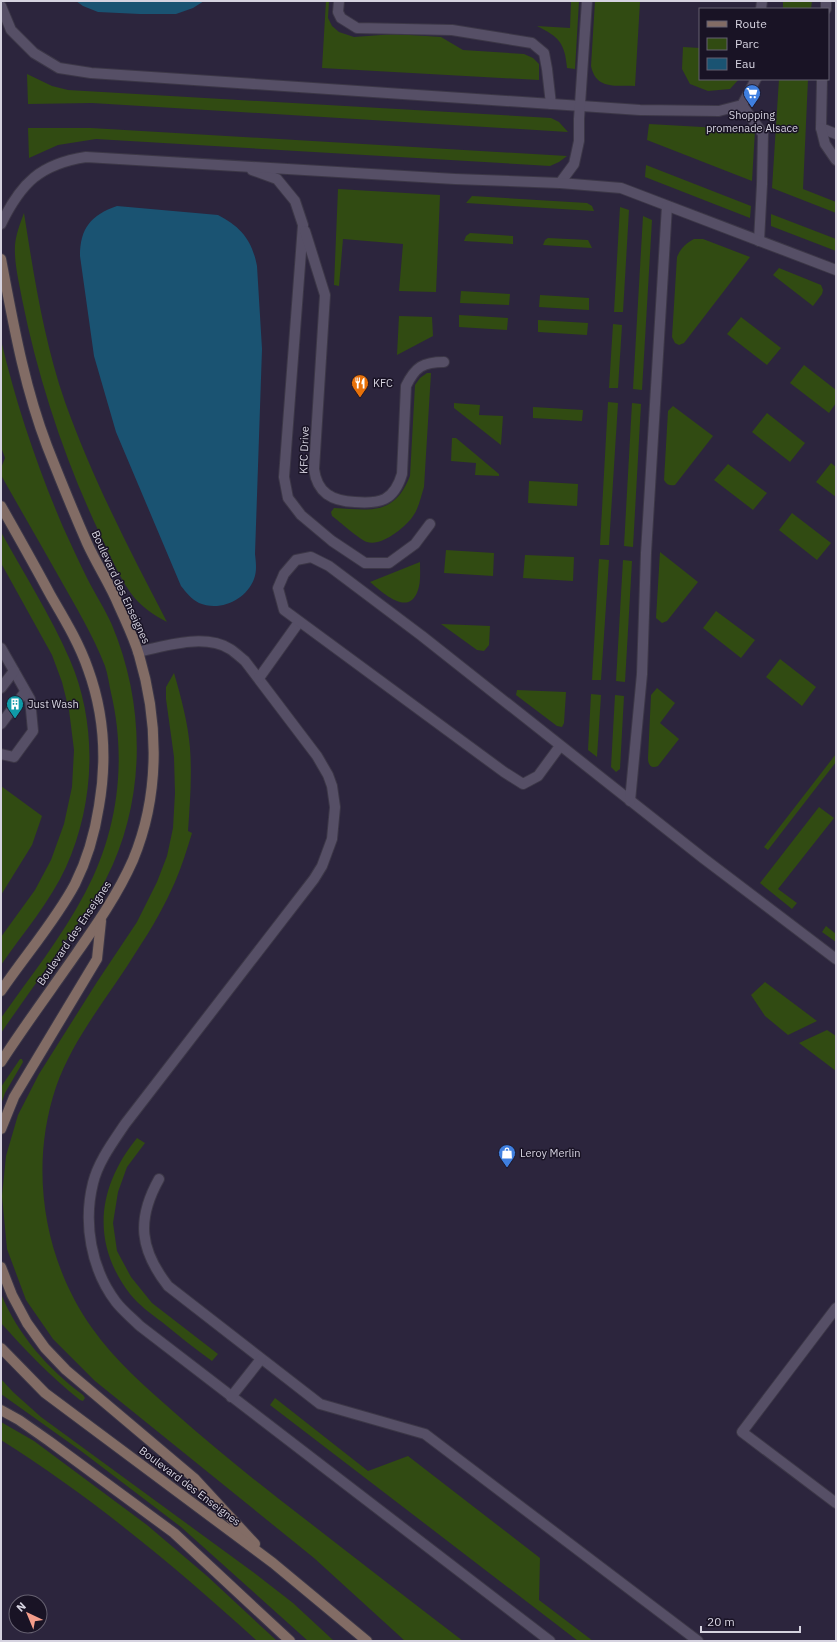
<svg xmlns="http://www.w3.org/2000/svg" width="837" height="1642" font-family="'IBM Plex Sans',sans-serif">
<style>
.built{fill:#2c253d;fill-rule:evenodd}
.green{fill:#314b12}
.water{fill:#1a5372}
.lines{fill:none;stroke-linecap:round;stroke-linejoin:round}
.lane-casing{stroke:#3c3747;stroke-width:12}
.secondary-casing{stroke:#3c3747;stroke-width:12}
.lane{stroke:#564f66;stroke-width:10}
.secondary{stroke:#826c65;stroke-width:10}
.labels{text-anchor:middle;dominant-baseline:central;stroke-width:3;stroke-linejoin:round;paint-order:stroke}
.poi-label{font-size:11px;fill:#d6d3e0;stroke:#191325;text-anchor:start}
.street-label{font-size:11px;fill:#d6d3e0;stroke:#191325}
</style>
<rect width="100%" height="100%" fill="#231c2f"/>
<!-- built -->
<path class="built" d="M1 1H836V1641H1ZM700 9H828V79H700ZM16 1602H40V1626H16Z"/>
<!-- green -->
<g class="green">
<path d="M326 1H329L328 18 332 26 339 32 354 37 395 34 441 37 463 50 524 54 533 58 539 64V80L322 68Z"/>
<path d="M571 1H579L575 69 567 68C565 43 559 37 537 26L570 28Z"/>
<path d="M595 1 640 2 635 86C615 85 596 90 591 66Z"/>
<path d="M783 1H812L811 9H783Z"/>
<path d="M683 47 700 48V79H739L730 89 708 91 690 84 682 69Z"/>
<path d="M27 74 52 86 68 90 551 118 559 122 568 132 92 103 28 104Z"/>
<path d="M779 79H808L803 189 836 202V213L772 188Z"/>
<path d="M649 124 755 130 752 181 647 140Z"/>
<path d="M28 128H91L567 156 559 162 550 166 96 139 58 145 29 158Z"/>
<path d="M646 165 751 206 750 218 645 177Z"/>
<path d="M338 189 440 195 436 292 399 291 403 244 343 239 339 286 334 285Z"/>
<path d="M472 196 587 203 592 206 594 211 466 203Z"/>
<path d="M620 207 629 210 623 312H614Z"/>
<path d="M24 213C34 277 44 341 65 402 93 480 129 549 167 622 152 614 140 606 130 592 117 573 108 550 98 530 64 457 38 379 22 299 19 282 14 263 15 245 16 234 20 224 24 213Z"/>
<path d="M771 214 836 239V251L771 226Z"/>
<path d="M643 216 652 220 642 390 633 389Z"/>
<path d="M470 233 513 236V244L464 241 466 236Z"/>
<path d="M548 238 588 240 592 248 543 245 545 240Z"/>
<path d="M694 239H703L750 257 684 343 679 345 675 343 672 337 677 257C681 248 685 244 694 239Z"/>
<path d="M779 268 821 285 823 290 822 294 813 306 773 275Z"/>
<path d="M461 291 510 294 509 305 460 303Z"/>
<path d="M540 295 589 298V310L539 307Z"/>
<path d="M459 315 508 318 507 330 459 327Z"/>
<path d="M399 316 432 317 433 336 397 355Z"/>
<path d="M741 317 781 348 767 365 727 334Z"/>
<path d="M538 320 588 323 587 335 538 332Z"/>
<path d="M613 324 622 325 618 388H609Z"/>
<path d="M1 340C16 404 37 466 63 527 71 544 79 562 87 578 95 594 105 609 112 625 146 706 146 801 106 879 94 903 77 924 62 946 42 975 21 1004 1 1033V1018C30 977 62 937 85 893 118 832 127 760 111 693 109 684 108 675 105 666 93 635 76 607 59 577 40 543 20 509 1 475V468L5 458 1 447Z"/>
<path d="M804 365 836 390V403L829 413 790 383Z"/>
<path d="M427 373H431L424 487C421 496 419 508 413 516 406 527 381 547 367 542 360 540 339 521 332 516L331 512 334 508C371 510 394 516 410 476L415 385 420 378Z"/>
<path d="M608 402 618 403 609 545H600Z"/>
<path d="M454 403 480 405 479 415 503 416 501 445 454 408Z"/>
<path d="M632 403 641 404 633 547 624 546Z"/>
<path d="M673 406 713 436 675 485C670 486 667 485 664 480L668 411Z"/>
<path d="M533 407 583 410 582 421 533 418Z"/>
<path d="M767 413 805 443 790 462 752 432Z"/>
<path d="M452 438H456L499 474V476L475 475 476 463 451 461Z"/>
<path d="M831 463 836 467V497L816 482Z"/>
<path d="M728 464 767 493 753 510 714 480Z"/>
<path d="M529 481 578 484 577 506 528 503Z"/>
<path d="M792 513 831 543 817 560 779 530Z"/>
<path d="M1 532C24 574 51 616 70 660 98 725 95 803 66 867 50 902 23 933 1 965V937L35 890 51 860 64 824 72 787 74 750 69 710 62 682 52 655 1 563Z"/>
<path d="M446 550 494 553 493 576 444 573Z"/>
<path d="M660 552 698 582 667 621 662 623 656 618Z"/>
<path d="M525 555 574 557 573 581 523 578Z"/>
<path d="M599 559 609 560 601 680H592Z"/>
<path d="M623 560 632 561 625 682 616 681Z"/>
<path d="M420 562C420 570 421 582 418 590 409 618 382 592 370 582Z"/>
<path d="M716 611 755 640 741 658 703 628Z"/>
<path d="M441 624 490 626 489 645 484 651 477 650Z"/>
<path d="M780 659 816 687 802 706 766 677Z"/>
<path d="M174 673C181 697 188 723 190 748 192 776 190 804 188 831L192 833C187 849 182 866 175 882 165 905 152 928 138 949 110 995 74 1036 56 1087 29 1167 43 1259 92 1328 115 1361 146 1387 175 1413 209 1443 243 1471 279 1499 340 1546 401 1594 463 1641H405L314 1558 95 1381 53 1339 26 1300 7 1249 2 1196 6 1156 18 1115 39 1074 97 982 137 922 157 882 167 856 173 828 175 793 174 757 166 699V687Z"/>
<path d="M657 688 675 703 660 723 679 739 658 766C651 769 648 765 648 758L651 695Z"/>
<path d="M517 690 566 692 564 723 562 727 557 726 516 695Z"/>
<path d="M591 694 601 695 597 757 588 750Z"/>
<path d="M615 695 624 696 620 769 616 772 611 767Z"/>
<path d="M836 754V762L768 850 764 847Z"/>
<path d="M1 786 42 816 32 845 1 895Z"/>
<path d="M819 807 834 818 778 889 797 903 792 909 760 883Z"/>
<path d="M826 926 836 934V942L822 932Z"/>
<path d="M765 982 817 1021 788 1035 765 1016 751 995Z"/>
<path d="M827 1030 836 1036V1071L799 1043Z"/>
<path d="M20 1059H22L23 1062 5 1093 1 1104V1087Z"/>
<path d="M137 1138 145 1143 127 1167 118 1192 113 1223 117 1251 131 1277 152 1303 218 1354 212 1361C195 1349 179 1336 162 1322 151 1314 139 1305 130 1294 90 1242 98 1186 137 1138Z"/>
<path d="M1 1294C18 1335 48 1369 83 1395L85 1398 83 1401 80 1400C50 1376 26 1351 1 1323Z"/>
<path d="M1 1379 13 1392 41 1417 253 1572 293 1603 334 1641H308L181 1527 81 1451 1 1394Z"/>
<path d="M275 1398 368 1471 408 1456 540 1558 539 1600 593 1641H578L270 1405Z"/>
<path d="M1 1422 34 1441 147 1525 207 1576 277 1641H257C177 1568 93 1498 1 1440Z"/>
</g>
<!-- water -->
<g class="water">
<path d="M76 1H204L193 8 176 14H140L98 12 83 6Z"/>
<path d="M117 206 218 215C241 227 252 240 257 266L262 349 255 554C256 563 257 571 254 579 246 600 220 612 199 603 191 599 186 592 181 586L116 432 94 356 80 256C80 228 91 215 117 206Z"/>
</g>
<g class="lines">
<!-- lane casing -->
<g class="lane-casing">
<g id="lane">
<path d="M339 1 338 12 341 18 357 28 452 30 532 43 544 53 547 69 551 104"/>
<path d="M1 6 11 30 34 53 59 68 91 73 640 110 719 111 742 105 756 79"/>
<path d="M761 9 762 1"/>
<path d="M826 9V1"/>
<path d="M822 79 821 128 836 134"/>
<path d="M742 105 763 134 762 184 759 241"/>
<path d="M821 128 825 144 836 160"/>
<path d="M252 170 277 179 295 201 303 225 284 477 288 498 301 515 332 541 365 563H389L415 544 430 524"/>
<path d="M560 183 574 164 579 141V119L587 1"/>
<path d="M1 224C21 183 40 164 86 157L455 179 560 183 621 188 836 270"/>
<path d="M305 231 325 295 314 469C317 493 332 501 355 502 380 504 394 501 402 474L406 386C415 367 423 362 444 362"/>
<path d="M1 648 30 699 33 731 14 757 1 754"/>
<path d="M138 652C164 646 205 633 230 649 235 652 240 657 245 661L317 756 328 775 332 786 335 807 332 839 322 866 314 879 125 1124C113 1142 98 1162 93 1183 83 1223 91 1269 116 1302 123 1311 132 1318 140 1326L550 1641"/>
<path d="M259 678 299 622"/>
<path d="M1 688 14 671"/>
<path d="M1 724 25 692"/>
<path d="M560 746 538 776 523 784 504 772 284 610 278 588 284 574 296 560 311 557 329 566 422 636 703 858 836 959"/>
<path d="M630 801 642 674 646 553 667 206"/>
<path d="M159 1179C136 1220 140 1250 168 1286L320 1404 425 1434 698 1641"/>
<path d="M836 1308 742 1432 836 1503"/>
<path d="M231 1397 261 1359"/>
</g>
</g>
<!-- secondary casing -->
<g class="secondary-casing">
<g id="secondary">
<path d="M1 259C13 322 24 386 47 446 60 479 73 511 87 543 97 565 110 584 119 606 126 622 134 638 139 655 159 722 160 795 133 860 118 894 97 924 76 954 51 990 25 1025 1 1062"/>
<path d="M1 506C18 536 35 566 51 596 65 620 79 643 88 669 104 713 107 760 99 806 95 832 87 860 75 884 56 920 24 957 1 991"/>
<path d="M1 1129 14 1097 97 959 101 921"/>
<path d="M1 1267 12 1295 27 1323 45 1348 66 1370 194 1478 255 1544"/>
<path d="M1 1348 45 1393 273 1563 367 1641"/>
<path d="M1 1410 19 1420 49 1441 174 1533 290 1641"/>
</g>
</g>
<!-- lane -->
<use href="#lane" class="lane"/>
<!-- secondary -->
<use href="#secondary" class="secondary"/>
</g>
<!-- icons -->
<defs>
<g id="supermarket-pin" transform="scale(0.9)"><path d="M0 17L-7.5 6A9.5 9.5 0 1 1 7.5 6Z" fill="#3f7fe0" stroke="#191325"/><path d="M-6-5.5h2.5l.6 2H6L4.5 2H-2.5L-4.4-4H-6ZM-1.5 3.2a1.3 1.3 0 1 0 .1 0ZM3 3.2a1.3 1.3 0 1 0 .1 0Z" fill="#fff"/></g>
<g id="restaurant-pin" transform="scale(0.9)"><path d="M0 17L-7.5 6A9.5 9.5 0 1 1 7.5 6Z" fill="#e8710a" stroke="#191325"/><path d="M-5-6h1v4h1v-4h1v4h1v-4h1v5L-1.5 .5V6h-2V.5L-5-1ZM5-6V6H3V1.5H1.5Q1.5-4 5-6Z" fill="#fff"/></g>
<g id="building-pin" transform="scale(0.9)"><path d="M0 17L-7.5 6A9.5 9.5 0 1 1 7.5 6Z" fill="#0f9aa8" stroke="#191325"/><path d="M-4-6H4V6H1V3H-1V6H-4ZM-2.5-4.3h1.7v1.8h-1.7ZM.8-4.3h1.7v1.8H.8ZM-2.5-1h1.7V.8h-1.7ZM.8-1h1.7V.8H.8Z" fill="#fff"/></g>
<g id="shop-pin" transform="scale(0.9)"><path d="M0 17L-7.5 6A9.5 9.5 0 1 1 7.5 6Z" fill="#3f7fe0" stroke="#191325"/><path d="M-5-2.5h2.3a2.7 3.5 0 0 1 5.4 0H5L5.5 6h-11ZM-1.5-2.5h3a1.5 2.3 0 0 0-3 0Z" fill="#fff"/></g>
</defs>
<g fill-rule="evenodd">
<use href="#supermarket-pin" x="752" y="93"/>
<use href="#restaurant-pin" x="360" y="383"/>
<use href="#building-pin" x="15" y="704"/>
<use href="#shop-pin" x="507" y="1153"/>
</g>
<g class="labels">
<!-- poi labels -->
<g class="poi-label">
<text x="752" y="115" text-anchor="middle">Shopping<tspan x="752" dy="13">promenade Alsace</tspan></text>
<text x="373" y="383">KFC</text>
<text x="28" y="704">Just Wash</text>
<text x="520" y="1153">Leroy Merlin</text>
</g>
<!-- street labels -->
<g class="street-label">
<text transform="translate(304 450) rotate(-88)">KFC Drive</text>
<text transform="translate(121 587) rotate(65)">Boulevard des Enseignes</text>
<text transform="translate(74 933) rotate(-56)">Boulevard des Enseignes</text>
<text transform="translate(190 1486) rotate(37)">Boulevard des Enseignes</text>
</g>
</g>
<!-- border -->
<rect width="837" height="1642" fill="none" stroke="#d6d3e0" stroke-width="4"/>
<!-- legend -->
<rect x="699" y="8" width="130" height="72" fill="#191325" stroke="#656070"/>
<rect x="707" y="21" width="20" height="6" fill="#826c65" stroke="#656070"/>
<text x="735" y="28" font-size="12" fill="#d6d3e0">Route</text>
<rect x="707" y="38" width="20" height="12" fill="#314b12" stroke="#656070"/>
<text x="735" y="48" font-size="12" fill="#d6d3e0">Parc</text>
<rect x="707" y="58" width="20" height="12" fill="#1a5372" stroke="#656070"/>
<text x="735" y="68" font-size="12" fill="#d6d3e0">Eau</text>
<!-- north arrow -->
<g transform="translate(28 1614) rotate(316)"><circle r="19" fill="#191325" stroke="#656070"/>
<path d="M0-3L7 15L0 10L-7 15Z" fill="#f49d8b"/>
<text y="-6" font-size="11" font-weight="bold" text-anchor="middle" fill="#d6d3e0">N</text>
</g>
<!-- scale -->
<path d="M701 1626v6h99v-6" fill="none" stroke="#d6d3e0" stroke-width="2"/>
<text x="707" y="1626" font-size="12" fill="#d6d3e0" stroke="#191325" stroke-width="3" paint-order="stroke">20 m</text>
</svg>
